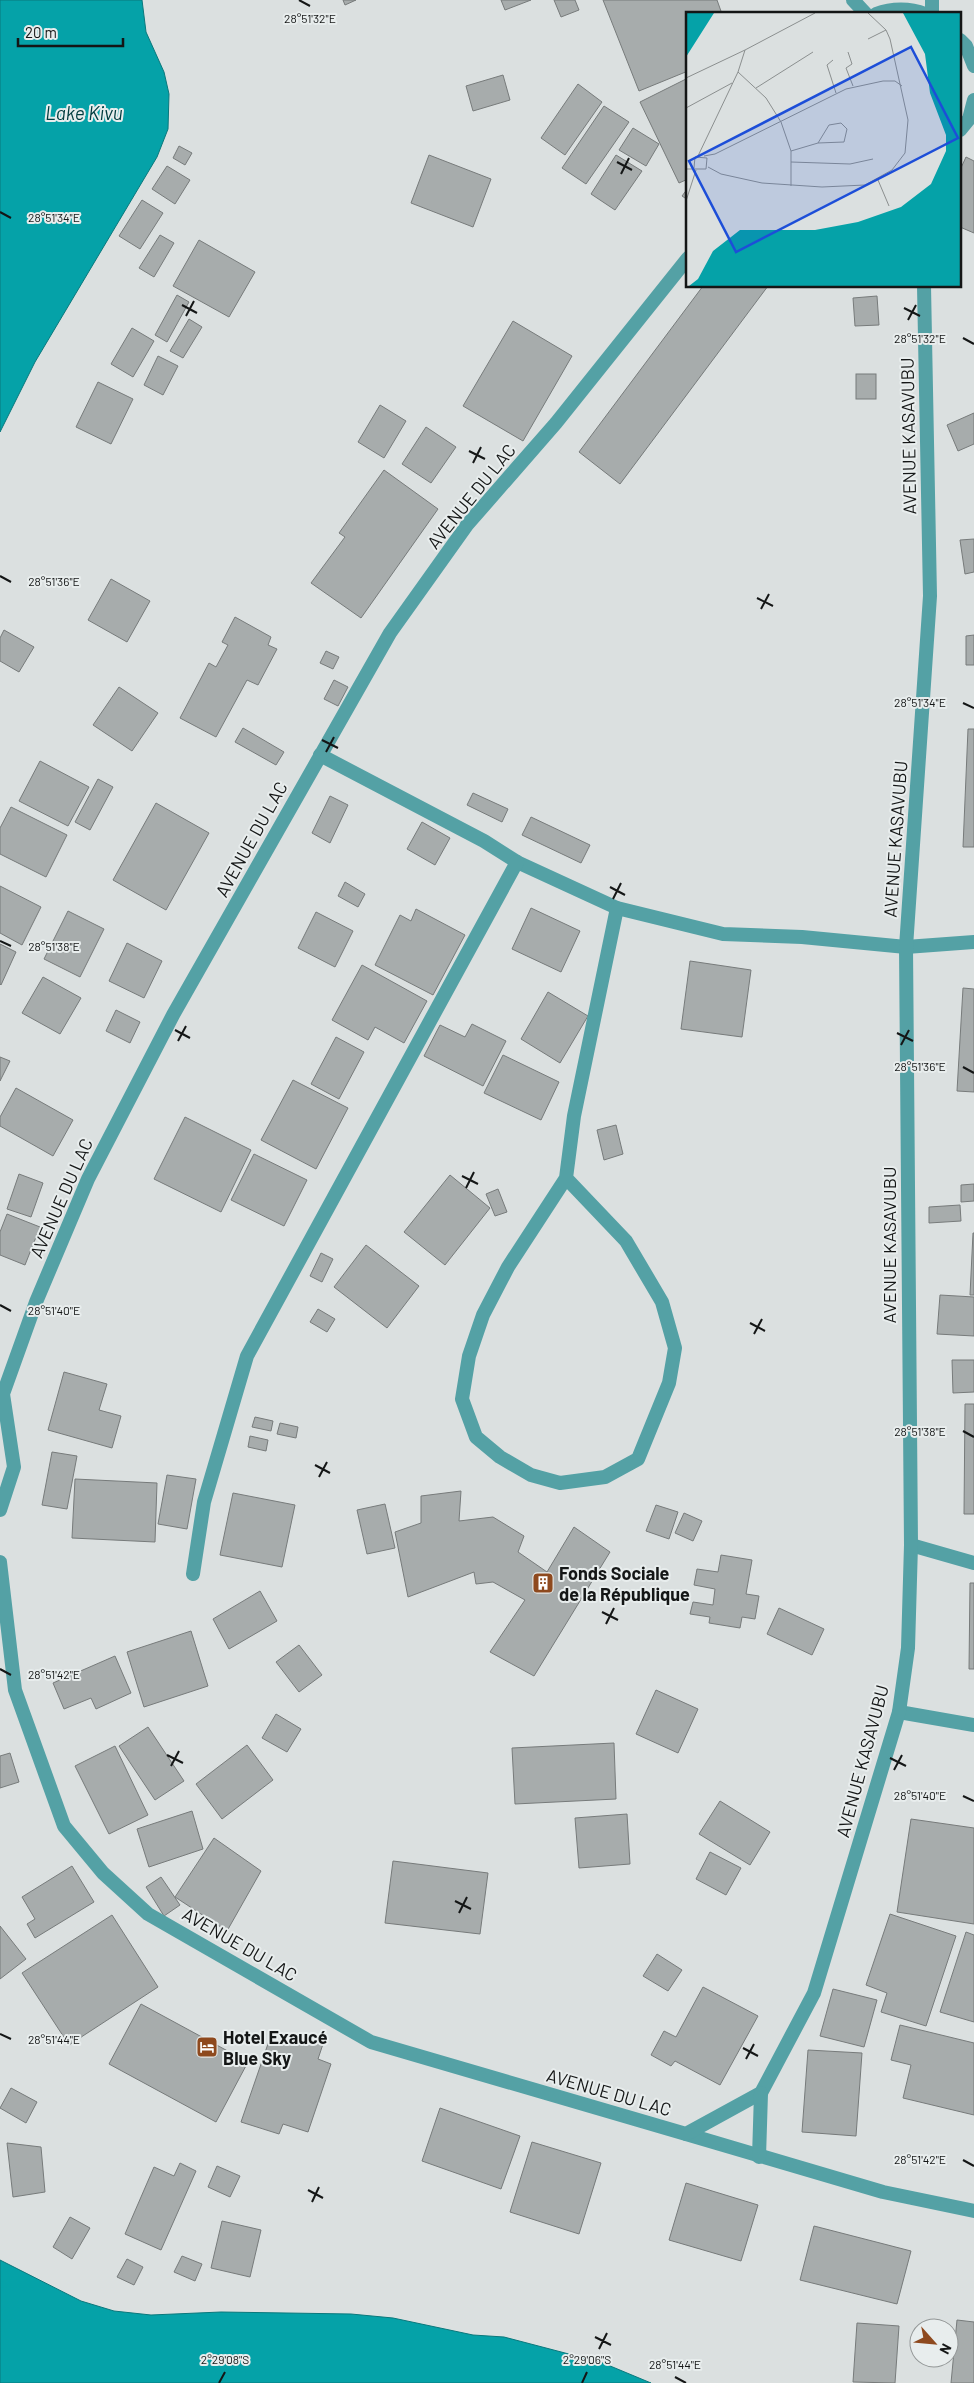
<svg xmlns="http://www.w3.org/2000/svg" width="974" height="2383" font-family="Barlow,sans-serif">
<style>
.water{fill:#05a2a8;stroke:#0a787c}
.building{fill:#a7acac;stroke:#777b7b}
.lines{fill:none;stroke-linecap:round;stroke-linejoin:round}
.minor{stroke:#54a1a5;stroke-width:14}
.tertiary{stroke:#54a1a5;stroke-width:14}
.ticks{fill:none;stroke:#141616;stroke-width:2}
.labels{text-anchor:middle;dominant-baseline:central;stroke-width:4;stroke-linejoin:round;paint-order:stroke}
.street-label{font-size:18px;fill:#141616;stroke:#e8eded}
.poi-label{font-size:18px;font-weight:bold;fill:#141616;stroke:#e8eded;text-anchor:start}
.water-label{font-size:19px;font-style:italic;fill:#003c3f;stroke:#e8eded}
.inset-road{fill:none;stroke:#8b8f8f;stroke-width:1}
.view{fill:#1d4ed8;fill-opacity:0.15;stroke:#1d4ed8;stroke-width:2.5}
.inset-edge{fill:none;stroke:#141616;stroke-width:2.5}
.ticks-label{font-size:12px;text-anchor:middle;fill:#141616;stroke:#e8eded;stroke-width:4;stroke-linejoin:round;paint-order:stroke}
</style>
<rect width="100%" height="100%" fill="#dbe0e0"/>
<!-- water -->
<g class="water">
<path d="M0 0H142L146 32 164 72 169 94 168 129 157 157 35 362 0 432Z"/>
<path d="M0 2260 81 2301 114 2311 151 2315 221 2312 351 2314 393 2318 473 2335 504 2337 546 2348 603 2363 651 2383H0Z"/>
</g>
<!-- building -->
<g class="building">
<path d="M343 0H356L345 5Z"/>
<path d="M501 0H531L505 10Z"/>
<path d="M554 0H575L579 10 561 17Z"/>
<path d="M603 0H717L722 14H688V71L639 91Z"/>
<path d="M503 75 510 100 473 111 466 86Z"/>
<path d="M688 78V179L679 183 640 102Z"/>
<path d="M578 84 602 102 565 155 541 138Z"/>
<path d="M604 106 629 122 586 184 562 168Z"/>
<path d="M633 128 659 144 646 166 619 150Z"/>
<path d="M179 146 192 153 185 165 173 158Z"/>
<path d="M429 155 491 179 473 227 411 203Z"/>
<path d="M616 155 642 171 615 210 591 194Z"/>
<path d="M966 157 974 161V233L960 227V170Z"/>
<path d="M167 166 190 180 175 204 152 189Z"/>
<path d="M688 188V200L682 196Z"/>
<path d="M142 200 163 213 140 249 119 236Z"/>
<path d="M160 235 174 243 154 277 139 268Z"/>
<path d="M199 240 255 272 229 317 173 286Z"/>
<path d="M703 286H768L620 484 579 452Z"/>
<path d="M177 295 189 302 167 342 155 335Z"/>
<path d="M877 296 879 325 855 326 853 298Z"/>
<path d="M189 319 202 327 183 358 170 351Z"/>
<path d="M513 321 572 356 523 441 463 406Z"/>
<path d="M132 328 154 341 133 377 111 364Z"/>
<path d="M158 356 178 366 163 395 144 385Z"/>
<rect x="856" y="374" width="20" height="25"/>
<path d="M98 382 133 399 111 444 76 427Z"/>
<path d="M380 405 406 421 384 458 358 442Z"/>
<path d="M974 413V444L958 451 947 425Z"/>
<path d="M426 427 456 447 431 483 402 464Z"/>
<path d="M384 470 438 509 361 618 311 583 345 537 339 533Z"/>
<path d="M974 539V572L965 574 960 540Z"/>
<path d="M111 579 150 601 127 642 88 620Z"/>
<path d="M235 617 271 637 268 645 277 649 258 685 247 680 216 737 180 718 209 663 216 667 228 645 222 642Z"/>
<path d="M4 630 34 647 19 672 0 661V638Z"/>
<path d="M974 635V665H966V636Z"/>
<path d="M326 651 339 657 333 669 320 663Z"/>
<path d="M334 680 348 687 338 706 324 699Z"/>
<path d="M119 687 158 713 132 751 93 725Z"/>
<path d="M243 728 284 752 276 765 235 742Z"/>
<path d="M968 729H974V847H963Z"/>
<path d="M40 761 89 787 68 826 19 801Z"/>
<path d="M98 779 113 787 90 830 75 822Z"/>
<path d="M473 793 508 809 502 822 467 805Z"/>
<path d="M330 796 348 805 330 843 312 833Z"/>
<path d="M156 803 209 833 166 910 113 880Z"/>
<path d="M11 807 67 835 46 877 0 854V828Z"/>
<path d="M531 817 590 845 581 863 522 835Z"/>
<path d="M422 822 450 838 435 865 407 849Z"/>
<path d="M345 882 365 894 358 907 338 896Z"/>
<path d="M0 886 41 907 22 945 0 933Z"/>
<path d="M531 908 580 931 561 972 512 949Z"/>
<path d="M416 909 465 935 433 995 375 965 400 915 411 921Z"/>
<path d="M68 911 104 929 80 977 44 959Z"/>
<path d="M316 912 353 931 335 967 298 948Z"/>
<path d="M127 943 162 961 144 998 109 981Z"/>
<path d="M0 944 16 952 1 985 0 984Z"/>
<path d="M690 961 751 970 742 1037 681 1029Z"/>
<path d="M362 965 427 1001 404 1043 375 1027 368 1040 332 1020Z"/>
<path d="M43 977 81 998 60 1034 22 1013Z"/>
<path d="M963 988 974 989V1092L957 1091Z"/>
<path d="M548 992 588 1016 560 1063 521 1039Z"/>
<path d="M116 1010 140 1022 130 1043 106 1031Z"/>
<path d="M472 1024 506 1041 483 1086 424 1056 440 1025 465 1037Z"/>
<path d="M336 1037 364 1052 339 1099 311 1084Z"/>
<path d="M503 1055 559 1082 541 1120 484 1093Z"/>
<path d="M0 1057 10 1061 0 1081Z"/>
<path d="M293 1080 348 1108 316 1169 261 1140Z"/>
<path d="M16 1088 73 1120 53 1156 0 1126V1117Z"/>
<path d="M185 1117 251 1150 221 1212 154 1179Z"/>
<path d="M616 1125 623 1154 604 1160 597 1130Z"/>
<path d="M254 1154 307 1180 284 1226 231 1200Z"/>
<path d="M19 1174 43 1183 31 1217 7 1209Z"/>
<path d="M450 1175 490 1208 445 1265 404 1232Z"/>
<path d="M974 1184V1201L961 1202V1185Z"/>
<path d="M498 1189 507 1212 495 1216 486 1194Z"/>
<path d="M960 1205 961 1221 929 1223V1207Z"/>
<path d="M7 1214 40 1227 25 1265 0 1255V1232Z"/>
<path d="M973 1233H974V1295H970Z"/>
<path d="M366 1245 419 1286 387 1328 334 1287Z"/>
<path d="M321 1253 333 1259 322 1282 310 1276Z"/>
<path d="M940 1295 974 1297V1336L937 1334Z"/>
<path d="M318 1309 335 1319 327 1332 310 1322Z"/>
<path d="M952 1360H974V1392L953 1393Z"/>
<path d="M64 1372 107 1384 99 1410 121 1416 112 1448 48 1430Z"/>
<path d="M965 1404H974V1514H964Z"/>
<path d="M255 1417 273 1421 271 1431 252 1427Z"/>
<path d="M280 1423 298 1427 296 1438 277 1434Z"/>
<path d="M250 1436 268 1440 266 1451 248 1447Z"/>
<path d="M52 1452 77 1456 67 1509 42 1505Z"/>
<path d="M167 1475 196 1479 187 1529 158 1524Z"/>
<path d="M75 1479 157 1483 155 1542 72 1538Z"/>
<path d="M461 1491 459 1521 493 1517 524 1536 518 1552 547 1572 574 1527 610 1552 534 1676 490 1652 525 1600 493 1582 476 1584 474 1572 408 1597 395 1532 421 1523V1496Z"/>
<path d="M233 1493 295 1505 282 1567 220 1555Z"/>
<path d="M385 1504 395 1548 367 1554 357 1510Z"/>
<path d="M656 1505 678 1512 669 1539 646 1531Z"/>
<path d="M684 1513 702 1521 693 1541 675 1533Z"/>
<path d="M721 1555 752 1560 746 1594 759 1596 755 1619 742 1617 740 1628 709 1623 710 1617 690 1614 693 1602 713 1605 715 1589 694 1585 697 1569 718 1572Z"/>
<path d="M970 1583H974V1669H969Z"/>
<path d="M260 1591 277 1621 229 1649 213 1619Z"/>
<path d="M779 1608 824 1629 812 1655 767 1634Z"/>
<path d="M191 1631 208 1686 144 1707 127 1652Z"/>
<path d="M299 1645 322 1675 299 1692 276 1662Z"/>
<path d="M115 1656 131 1693 96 1709 91 1698 64 1709 53 1683Z"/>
<path d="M656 1690 698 1709 678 1753 636 1734Z"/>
<path d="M276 1714 301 1729 287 1752 262 1738Z"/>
<path d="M148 1727 184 1781 155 1800 119 1746Z"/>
<path d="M614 1743 616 1799 515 1804 512 1748Z"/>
<path d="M247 1745 273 1780 222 1819 196 1784Z"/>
<path d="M115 1746 148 1815 109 1834 75 1766Z"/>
<path d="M10 1753 19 1782 0 1788V1756Z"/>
<path d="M720 1801 770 1832 750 1865 699 1834Z"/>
<path d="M192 1811 203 1849 149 1867 137 1829Z"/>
<path d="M627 1814 630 1864 579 1868 575 1818Z"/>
<path d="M911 1819 974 1828V1924L897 1912Z"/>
<path d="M214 1838 261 1871 227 1931 175 1897Z"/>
<path d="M710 1852 741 1868 726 1895 696 1879Z"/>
<path d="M393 1861 488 1873 480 1934 385 1923Z"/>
<path d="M72 1866 94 1902 35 1938 27 1924 35 1919 22 1897Z"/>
<path d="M161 1877 180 1905 164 1916 146 1887Z"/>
<path d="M890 1914 956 1936 926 2026 881 2012 887 1993 866 1985Z"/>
<path d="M112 1915 158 1987 69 2045 22 1973Z"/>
<path d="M0 1926 26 1959 0 1979Z"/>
<path d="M966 1932 974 1935V2022L940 2012Z"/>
<path d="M657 1954 682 1970 668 1991 643 1976Z"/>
<path d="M703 1987 758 2016 720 2085 675 2061 671 2066 651 2055 664 2031 676 2037Z"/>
<path d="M833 1989 877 2000 864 2047 820 2036Z"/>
<path d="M141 2004 248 2062 216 2122 109 2064Z"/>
<path d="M900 2025 974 2043V2115L903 2098 911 2065 891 2060Z"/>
<path d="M294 2035 323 2044 318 2059 331 2064 308 2132 283 2124 279 2134 241 2122 270 2038 291 2045Z"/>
<path d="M808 2050 862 2053 856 2136 802 2132Z"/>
<path d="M11 2088 37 2102 26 2123 0 2108Z"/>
<path d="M440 2108 520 2136 501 2189 422 2161Z"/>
<path d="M532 2142 601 2163 579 2234 510 2212Z"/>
<path d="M7 2143 41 2147 45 2192 13 2197Z"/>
<path d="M180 2163 196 2171 161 2250 125 2234 154 2167 174 2176Z"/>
<path d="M217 2166 240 2176 230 2197 208 2187Z"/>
<path d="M686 2183 758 2205 741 2261 669 2240Z"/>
<path d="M70 2217 90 2228 72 2259 53 2247Z"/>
<path d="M222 2221 261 2230 250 2277 211 2268Z"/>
<path d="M814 2226 911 2251 897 2304 800 2280Z"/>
<path d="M182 2256 202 2264 195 2281 174 2272Z"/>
<path d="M127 2259 143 2267 134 2285 117 2277Z"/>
<path d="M957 2320 974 2322V2383H951Z"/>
<path d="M857 2323 899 2326 895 2383 853 2382Z"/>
</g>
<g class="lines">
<!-- minor -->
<g class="minor">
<path d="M853 0 866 14"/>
<path d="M320 755 484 841 517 862 617 908 723 934 802 937 906 947 974 942"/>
<path d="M566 1178 626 1241 662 1302 675 1348 669 1383 638 1459 605 1477 560 1483 531 1475 500 1457 476 1437 462 1399 469 1356 483 1315 508 1267 566 1178 574 1116 617 908"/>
<path d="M911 1545 974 1563"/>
<path d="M193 1574 204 1502 247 1356 517 862"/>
<path d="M899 1712 974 1725"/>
<path d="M686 2134 883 2192 974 2211"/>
</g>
<!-- tertiary -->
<g class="tertiary">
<path d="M876 14C892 8 910 8 925 14"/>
<path d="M932 14V0"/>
<path d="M960 40 966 46 974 66"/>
<path d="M960 130 969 119 974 100"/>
<path d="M0 1510 14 1467 3 1394 36 1302 88 1179 173 1015 390 633 467 525 556 423 688 258"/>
<path d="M0 1562 15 1690 64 1826 103 1873 148 1914 371 2042 686 2134 761 2093 814 1993 899 1712 908 1648 911 1545 906 947 930 596 924 286"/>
<path d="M759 2157 761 2093"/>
</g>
</g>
<!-- ticks -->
<path class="ticks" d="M299 0 310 6M617 162 632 170M621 174 629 158M0 212 11 218M182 305 197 313M904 308 920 316M186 316 194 301M908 320 916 305M963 338 974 344M469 451 485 459M473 463 481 447M0 576 11 582M757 598 773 606M761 609 769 594M963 703 974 708M322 740 338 748M326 752 334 737M610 887 625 895M613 899 621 883M0 941 11 946M175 1030 190 1038M897 1033 913 1041M178 1041 186 1026M901 1045 909 1030M963 1067 974 1073M462 1176 478 1184M466 1188 474 1172M0 1305 11 1311M750 1323 765 1331M754 1334 762 1319M963 1431 974 1437M315 1465 330 1473M319 1477 327 1462M602 1612 618 1620M606 1624 614 1608M0 1669 11 1675M167 1755 183 1763M890 1758 906 1766M171 1766 179 1751M894 1770 902 1755M963 1796 974 1801M455 1901 471 1909M459 1913 467 1897M0 2034 11 2039M743 2048 758 2056M746 2059 754 2044M963 2160 974 2166M308 2190 323 2198M312 2202 319 2187M595 2337 611 2345M599 2349 607 2333M675 2377 686 2383M219 2383 225 2372M582 2383 587 2372"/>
<!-- icons -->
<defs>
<g id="building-square" transform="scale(1.125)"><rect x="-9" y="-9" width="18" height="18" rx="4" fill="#8e491e" stroke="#e8eded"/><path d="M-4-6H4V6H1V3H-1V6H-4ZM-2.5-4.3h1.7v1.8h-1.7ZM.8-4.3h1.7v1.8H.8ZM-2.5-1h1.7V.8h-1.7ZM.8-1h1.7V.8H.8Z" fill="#fff"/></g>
<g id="hotel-square" transform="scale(1.125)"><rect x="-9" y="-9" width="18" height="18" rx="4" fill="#8e491e" stroke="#e8eded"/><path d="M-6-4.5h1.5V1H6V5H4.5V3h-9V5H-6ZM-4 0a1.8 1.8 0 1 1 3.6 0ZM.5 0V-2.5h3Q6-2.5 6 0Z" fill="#fff"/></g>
</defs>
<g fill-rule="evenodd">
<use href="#building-square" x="543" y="1583"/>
<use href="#hotel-square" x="207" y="2047"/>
</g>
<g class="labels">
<!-- street labels -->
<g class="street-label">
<text transform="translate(908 436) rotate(-91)">AVENUE KASAVUBU</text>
<text transform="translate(471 496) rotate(-51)">AVENUE DU LAC</text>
<text transform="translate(251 839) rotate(-61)">AVENUE DU LAC</text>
<text transform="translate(895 839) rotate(-86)">AVENUE KASAVUBU</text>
<text transform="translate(61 1198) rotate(-66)">AVENUE DU LAC</text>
<text transform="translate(889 1245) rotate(-90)">AVENUE KASAVUBU</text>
<text transform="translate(862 1761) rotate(-75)">AVENUE KASAVUBU</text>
<text transform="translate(240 1944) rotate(30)">AVENUE DU LAC</text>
<text transform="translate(609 2092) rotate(16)">AVENUE DU LAC</text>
</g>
<!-- poi labels -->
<g class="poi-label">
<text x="559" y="1573">Fonds Sociale<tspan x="559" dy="21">de la République</tspan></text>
<text x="223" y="2037">Hotel Exaucé<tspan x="223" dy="21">Blue Sky</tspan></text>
</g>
<!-- water labels -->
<g class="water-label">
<text x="84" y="112">Lake Kivu</text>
</g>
</g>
<!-- overview -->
<g transform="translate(686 12)">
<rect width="275" height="275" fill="#dbe0e0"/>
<path d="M0 1H28L0 45ZM217 1H275V274H3L12 267 27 239 54 218H129L172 210 215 195 245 172 260 139V123L244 81 239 42Z" fill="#05a2a8"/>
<path class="inset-road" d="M182 27 200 18M162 40 166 52 160 56 167 74M147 48 141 53 150 81M52 60 80 86 95 110 105 139V174M0 66 59 38M70 76 127 40M0 96 46 71M105 139 132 131 158 130 161 117 155 111 143 113 132 131M12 144 52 60 59 38 129 1M18 144 29 142 160 77 197 69H209L216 74M105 150 164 152 187 147M22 155 35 162 76 171 136 175 179 173 206 158 219 141 222 108 204 27 200 18 182 1M1 157H20L21 146 9 145 8 156M192 168 203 194M0 189 10 158"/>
<path class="view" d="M225 35 272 126 50 240 3 149Z"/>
<rect width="275" height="275" class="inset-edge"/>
</g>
<g class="ticks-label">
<text x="310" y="23">28°51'32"E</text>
<text x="54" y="222">28°51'34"E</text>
<text x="920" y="343">28°51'32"E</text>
<text x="54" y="586">28°51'36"E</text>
<text x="920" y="707">28°51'34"E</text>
<text x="54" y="951">28°51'38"E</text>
<text x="920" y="1071">28°51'36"E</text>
<text x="54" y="1315">28°51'40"E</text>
<text x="920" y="1436">28°51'38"E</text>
<text x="54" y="1679">28°51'42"E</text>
<text x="920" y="1800">28°51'40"E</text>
<text x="54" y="2044">28°51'44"E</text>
<text x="920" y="2164">28°51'42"E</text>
<text x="225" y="2364">2°29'08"S</text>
<text x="587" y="2364">2°29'06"S</text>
<text x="675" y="2369">28°51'44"E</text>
</g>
<!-- north arrow -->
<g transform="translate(934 2343) rotate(117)"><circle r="24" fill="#e8eded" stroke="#939797"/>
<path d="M0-4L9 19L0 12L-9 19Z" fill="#8e491e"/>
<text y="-8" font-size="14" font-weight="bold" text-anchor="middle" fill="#141616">N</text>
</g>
<!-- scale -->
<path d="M18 38v8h105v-8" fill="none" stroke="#141616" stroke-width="2.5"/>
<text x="25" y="38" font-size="15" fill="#141616" stroke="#e8eded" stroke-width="4" paint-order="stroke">20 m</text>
</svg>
